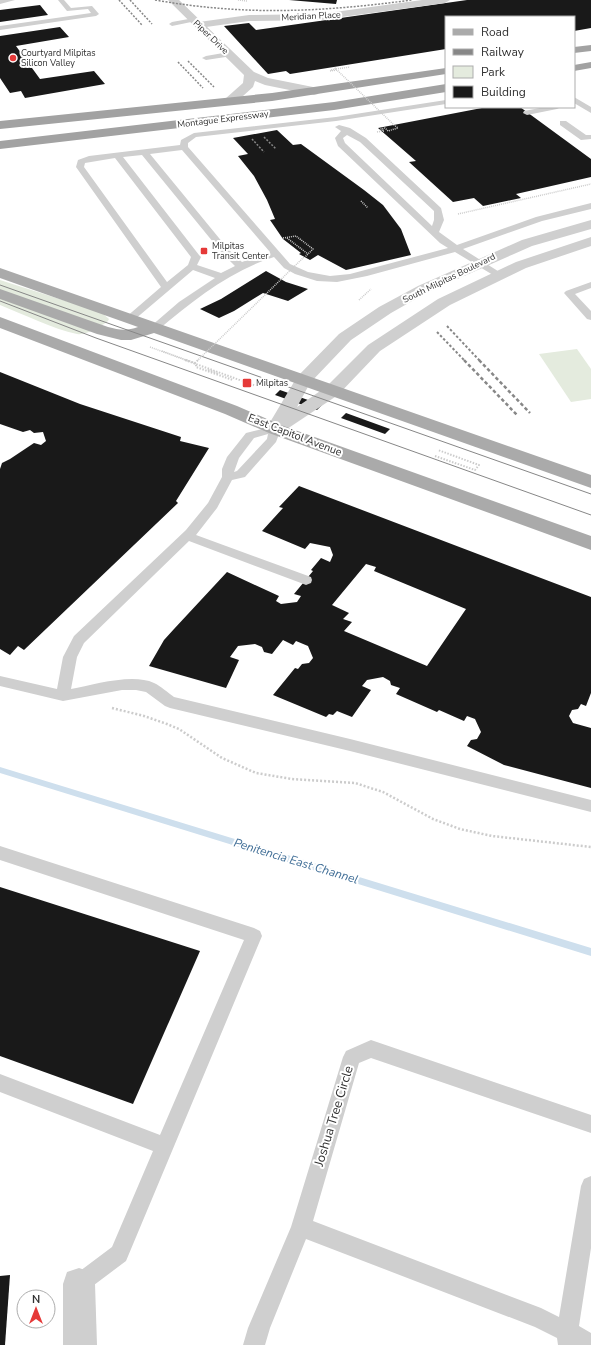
<svg xmlns="http://www.w3.org/2000/svg" width="591" height="1345" font-family="'Nunito Sans',sans-serif">
<style>
.green{fill:#e4ebde}
.lines{fill:none;stroke-linecap:round;stroke-linejoin:round}
.stream{fill:#cedfed;fill-rule:evenodd}
.building{fill:#191919;fill-rule:evenodd}
.path-far2{stroke:#ccc;stroke-width:1.5;stroke-dasharray:1 1;stroke-linecap:butt}
.path-far1{stroke:#ccc;stroke-width:2;stroke-dasharray:1.5 1.5;stroke-linecap:butt}
.path{stroke:#ccc;stroke-width:2.5;stroke-dasharray:2 2;stroke-linecap:butt}
.service{fill:#cfcfcf;fill-rule:evenodd}
.minor{fill:#cfcfcf;fill-rule:evenodd}
.tertiary{fill:#cfcfcf;fill-rule:evenodd}
.primary{fill:#aaa;fill-rule:evenodd}
.trunk{fill:#a2a2a2;fill-rule:evenodd}
.tram{stroke:#878787;stroke-width:1}
.rail-far2{stroke:#878787;stroke-width:1.5;stroke-dasharray:2 1.5;stroke-linecap:butt}
.rail-far1{stroke:#878787;stroke-width:2;stroke-dasharray:2.5 2;stroke-linecap:butt}
.rail{stroke:#878787;stroke-width:2.5;stroke-dasharray:3.5 2.5;stroke-linecap:butt}
.path-bridge-far1{stroke:#ccc;stroke-width:1.5;stroke-dasharray:1 1;stroke-linecap:butt}
.path-bridge{stroke:#ccc;stroke-width:2;stroke-dasharray:1.5 1.5;stroke-linecap:butt}
.poi-dot{fill:#e53938;stroke:#fff;stroke-width:1.5}
.labels{text-anchor:middle;dominant-baseline:central;stroke-width:4;stroke-linejoin:round;paint-order:stroke}
.far-street-label{font-size:9px;fill:#323232;stroke:#fff}
.far-poi-label{font-size:9px;fill:#323232;stroke:#fff;text-anchor:start}
.street-label{font-size:11px;fill:#323232;stroke:#fff}
.water-label{font-size:12px;font-style:italic;fill:#3f6d96;stroke:#fff}
.near-street-label{font-size:13px;fill:#323232;stroke:#fff}
</style>
<rect width="100%" height="100%" fill="#fff"/>
<!-- green -->
<g class="green">
<path d="M0 280 94 310 102 313 109 319 108 321C101 326 86 336 77 334 53 329 23 314 0 305Z"/>
<path d="M577 349 591 369V399L571 402 539 354Z"/>
</g>
<g class="lines">
<!-- stream -->
<path class="stream" d="M0 767 591 948V956L0 773Z"/>
</g>
<!-- building -->
<g class="building">
<path d="M289 0H337L336 4Z"/>
<path d="M467 0H591V28L574 31V17H446V49L290 74 286 71 268 74 224 26 249 23 256 30Z"/>
<path d="M40 5 48 15 0 22V10Z"/>
<path d="M60 27 69 37 16 46 40 79 94 71 105 84 25 98 21 91 10 93 0 78V36Z"/>
<path d="M487 107H520L591 159V177L516 194 521 198 483 206 474 198 453 202 409 162 416 161 378 128Z"/>
<path d="M277 130 293 145 301 144 364 190 383 205 401 229 411 255 346 270 318 255 310 260 299 254 301 253 283 239 270 220 275 219 267 200 254 176 238 156 248 154 233 138Z"/>
<path d="M266 271 286 282 308 289 288 301 263 293 234 311 219 318 200 309 221 299Z"/>
<path d="M0 372 80 404 181 437 180 441 209 448 176 501 178 503 24 650 18 646 10 655 0 649V469L2 463 10 459 34 443 41 445 46 441 43 432 34 433 30 430 23 432 0 424Z"/>
<path d="M280 390 322 405 317 410 275 395Z"/>
<path d="M346 413 390 429 385 434 341 418Z"/>
<path d="M299 486 591 597V693L586 706 581 704 578 709 572 710 569 716 573 723 591 728V788L504 765 467 746 471 740 477 739 481 732 475 719 467 716 464 721 439 710 437 712 396 694 400 688 391 685 390 681 383 677 367 680 362 686 371 690 352 717 337 711 333 715 329 714 326 717 273 695 295 668 298 669 302 664 309 663 313 658 308 646 296 641 293 645 283 640 272 654 264 652 262 647 255 644 238 646 230 657 239 660 226 688 149 666 164 640 174 629 227 572 279 596 276 601 281 604 297 602 301 596 294 594 313 571 311 570 321 558 330 562 333 555 330 547 310 543 305 549 262 531 283 508 279 507ZM366 564 376 567 374 571 466 609 427 666 344 631 352 622 343 619 349 613 332 605Z"/>
<path d="M0 887 200 951 133 1104 0 1056Z"/>
<path d="M10 1275 5 1345H0V1276Z"/>
</g>
<g class="lines">
<!-- path-far2 -->
<g class="path-far2">
<path d="M238 0 247 1"/>
<path d="M336 69 350 67"/>
<path d="M331 70 336 69 334 67"/>
<path d="M377 132 384 131 381 129 385 128 388 131 398 128 394 125"/>
<path d="M361 201 368 208"/>
<path d="M458 214 591 184"/>
<path d="M283 238 296 236 313 249 305 257"/>
<path d="M287 238 308 254"/>
<path d="M359 300 371 289"/>
<path d="M150 347 188 361"/>
</g>
<!-- path-far1 -->
<g class="path-far1">
<path d="M185 360 256 386"/>
<path d="M208 370 219 374"/>
<path d="M435 456 475 470 479 465 438 450"/>
</g>
<!-- path -->
<path class="path" d="M112 708 144 716 167 724 179 729 222 758 256 773 292 779 355 783 383 792 433 819 460 829 492 836 591 847"/>
<!-- service -->
<g class="service">
<path d="M0 0H15L0 4Z"/>
<path d="M58 0H64L71 8 92 6 99 14 96 16 0 30V26L91 13 88 9 67 11Z"/>
<path d="M194 18 197 20 196 21 172 26 169 24 172 22Z"/>
<path d="M229 52H232V56L206 60 202 58 206 56Z"/>
<path d="M574 97 591 107V113L574 103Z"/>
<path d="M446 100V104L336 121 196 137 188 143V147L290 264 308 272 330 276 350 274 448 248 440 243 338 146 335 138 341 131 335 127 339 125 350 128 366 138 441 208 444 220 439 232 457 245 536 217 591 203V209L542 221 463 249 501 273 503 275 498 278 455 252 367 276 337 282 317 281 295 274 284 268 274 257C230 271 194 300 159 329L155 330 150 327 179 302 215 278 193 270 134 320 130 321 125 318 161 287 76 167 78 160 89 156 180 145 181 140 194 133 336 117ZM347 135 360 142 434 211V220L432 226 345 143 343 138ZM182 150 270 252 242 262 228 249 150 154ZM142 155 222 253 235 266 221 273 197 265 201 257 199 255 123 157ZM115 158 191 257 188 265 167 282 84 167 85 163Z"/>
<path d="M545 107H561L557 109 527 115 523 113 524 111Z"/>
<path d="M560 121H566L586 135H591V139L581 140 560 125Z"/>
<path d="M591 282V288L575 294 591 311V320L587 319 564 293 566 291Z"/>
<path d="M275 426 279 427 281 429 276 442 245 477 232 480 217 508 196 535 311 577 312 580 311 583 306 585 301 583 189 541 84 643 77 657 71 689C94 685 132 673 154 683 161 686 168 693 174 697L350 739 591 800V812L350 751 170 708 165 706 146 692 136 690H122L63 701 0 686V676L57 689 63 657 74 636 186 530 208 503 222 477V469L227 457 246 433ZM268 434 267 439 237 471 234 472 239 458 254 438Z"/>
<path d="M0 846 254 928 260 931 262 936 126 1261 86 1291 79 1294 72 1291 69 1284 72 1277 112 1247 153 1151 0 1092V1074L160 1135 244 940 0 860Z"/>
<path d="M371 1040 591 1115V1133L371 1058 359 1063 313 1221 541 1308 559 1317 581 1186 584 1179 591 1176V1248L579 1326 591 1333V1345H558L557 1338 535 1327 306 1239 270 1328 265 1345H243L248 1328 291 1227 343 1057 346 1051Z"/>
</g>
<!-- minor -->
<g class="minor">
<path d="M422 0H450L445 3 320 20 249 21 199 28 194 25 199 22 249 15 320 14Z"/>
<path d="M79 1268 91 1272 95 1284 97 1345H63V1284L67 1272Z"/>
</g>
<!-- tertiary -->
<g class="tertiary">
<path d="M168 0H179L254 72 268 78 318 88 320 91 318 94 314 95 265 85 255 81 253 87 233 105H225L223 102 225 99 243 83 244 75Z"/>
<path d="M591 220V229L532 246 428 292 391 313 351 340 310 383 297 407 326 387 368 345 438 299 516 262 591 237V246L526 268 450 305 380 351 338 395 281 433 275 434 269 433 266 429 297 377 339 334 379 307 418 286 522 240Z"/>
</g>
<!-- primary -->
<g class="primary">
<path d="M0 268 591 475V488L154 333 131 340H121L97 334 0 299V289L108 327C119 330 127 331 138 327L0 278Z"/>
<path d="M0 317 237 406 281 425 591 536V550L269 433 225 414 0 328Z"/>
</g>
<!-- trunk -->
<g class="trunk">
<path d="M591 45V51L574 53V47Z"/>
<path d="M591 62V68L574 71V65Z"/>
<path d="M446 68V74L272 101 0 129V121L272 93Z"/>
<path d="M446 84V92L334 110 0 149V141L334 102Z"/>
</g>
<!-- tram -->
<g class="tram">
<path d="M0 285 591 494"/>
<path d="M0 301 96 338 591 515"/>
</g>
<!-- rail-far2 -->
<g class="rail-far2">
<path d="M119 0 142 25"/>
<path d="M130 0 152 24"/>
<path d="M155 0C246 16 321 12 412 0"/>
<path d="M188 61 214 87"/>
<path d="M178 62 203 88"/>
<path d="M264 137 276 149"/>
<path d="M252 139 264 152"/>
</g>
<!-- rail-far1 -->
<g class="rail-far1">
<path d="M447 326 480 361"/>
<path d="M437 332 465 361"/>
</g>
<!-- rail -->
<g class="rail">
<path d="M464 360 518 416"/>
<path d="M479 360 530 413"/>
</g>
<!-- path-bridge-far1 -->
<g class="path-bridge-far1">
<path d="M330 71 337 70 394 125"/>
<path d="M162 351 189 361"/>
<path d="M197 361 304 257"/>
</g>
<!-- path-bridge -->
<g class="path-bridge">
<path d="M186 360 195 363 198 360"/>
<path d="M194 363 196 364V367L233 380"/>
</g>
</g>
<!-- markers -->
<g class="poi-dot">
<circle cx="13" cy="58" r="4"/>
<rect x="200" y="247" width="8" height="8" rx="2"/>
<rect x="242" y="378" width="10" height="10" rx="2"/>
</g>
<g class="labels">
<!-- far-street labels -->
<g class="far-street-label">
<text transform="translate(311 16) rotate(-3)">Meridian Place</text>
<text transform="translate(211 37) rotate(44)">Piper Drive</text>
<text transform="translate(223 119) rotate(-7)">Montague Expressway</text>
<text transform="translate(449 278) rotate(-26)">South Milpitas Boulevard</text>
</g>
<!-- far-poi labels -->
<g class="far-poi-label">
<text x="21" y="53">Courtyard Milpitas<tspan x="21" dy="10">Silicon Valley</tspan></text>
<text x="212" y="246">Milpitas<tspan x="212" dy="10">Transit Center</tspan></text>
<text x="256" y="383">Milpitas</text>
</g>
<!-- street labels -->
<g class="street-label">
<text transform="translate(295 435) rotate(21)">East Capitol Avenue</text>
</g>
<!-- water labels -->
<g class="water-label">
<text transform="translate(296 861) rotate(17)">Penitencia East Channel</text>
</g>
<!-- near-street labels -->
<g class="near-street-label">
<text transform="translate(334 1116) rotate(-73)">Joshua Tree Circle</text>
</g>
</g>
<!-- legend -->
<rect x="445" y="16" width="130" height="92" fill="#ffffff" stroke="#adadad"/>
<rect x="453" y="29" width="20" height="6" fill="#aaaaaa" stroke="#adadad"/>
<text x="481" y="36" font-size="12" fill="#323232">Road</text>
<rect x="453" y="49" width="20" height="6" fill="#878787" stroke="#adadad"/>
<text x="481" y="56" font-size="12" fill="#323232">Railway</text>
<rect x="453" y="66" width="20" height="12" fill="#e4ebde" stroke="#adadad"/>
<text x="481" y="76" font-size="12" fill="#323232">Park</text>
<rect x="453" y="86" width="20" height="12" fill="#191919" stroke="#adadad"/>
<text x="481" y="96" font-size="12" fill="#323232">Building</text>
<!-- north arrow -->
<g transform="translate(36 1309)"><circle r="19" fill="#ffffff" stroke="#adadad"/>
<path d="M0-3L7 15L0 10L-7 15Z" fill="#e53938"/>
<text y="-6" font-size="11" font-weight="bold" text-anchor="middle" fill="#323232">N</text>
</g>
</svg>
